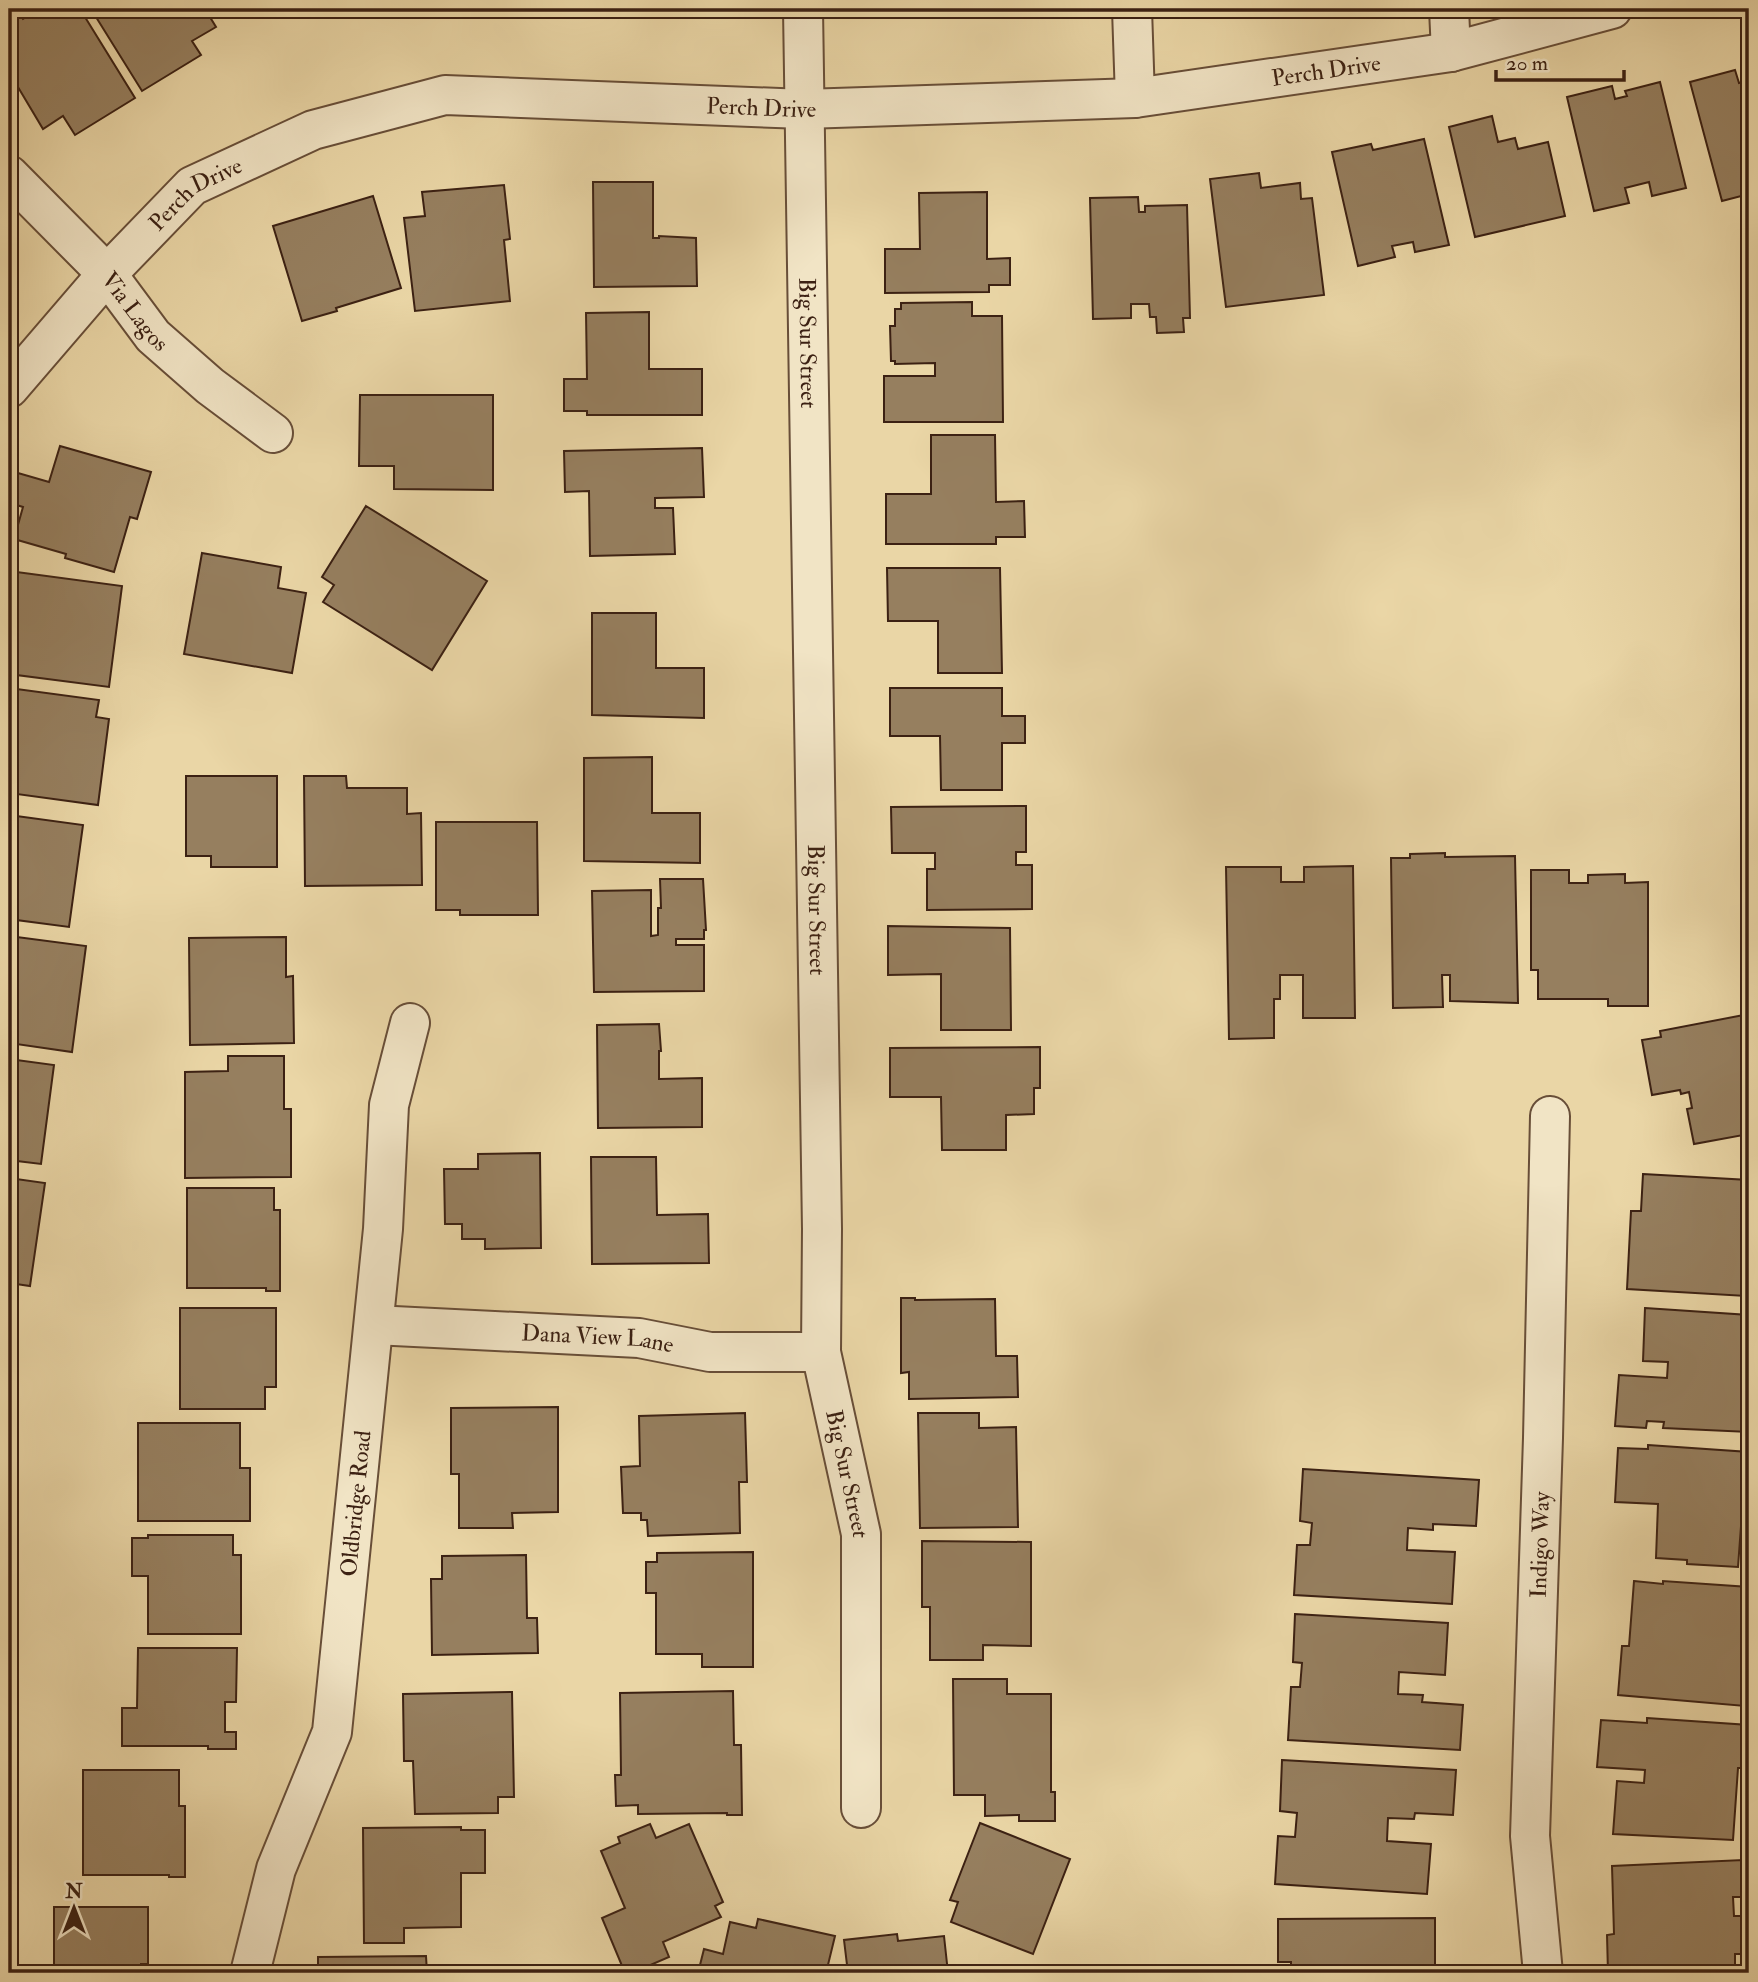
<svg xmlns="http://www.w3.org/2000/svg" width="1758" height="1982" font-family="'IM FELL Double Pica',serif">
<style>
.building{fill:#967f5f;stroke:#3c2113;stroke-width:2}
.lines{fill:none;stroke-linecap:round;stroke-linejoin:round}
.minor-casing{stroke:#684e38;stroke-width:42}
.minor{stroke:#f1e4c5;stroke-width:38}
.labels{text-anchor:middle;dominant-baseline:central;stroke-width:5;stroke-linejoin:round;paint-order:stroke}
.street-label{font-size:23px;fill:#3c2113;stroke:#f1e4c5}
</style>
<rect width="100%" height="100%" fill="#ead6a6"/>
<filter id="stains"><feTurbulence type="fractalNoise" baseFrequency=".00286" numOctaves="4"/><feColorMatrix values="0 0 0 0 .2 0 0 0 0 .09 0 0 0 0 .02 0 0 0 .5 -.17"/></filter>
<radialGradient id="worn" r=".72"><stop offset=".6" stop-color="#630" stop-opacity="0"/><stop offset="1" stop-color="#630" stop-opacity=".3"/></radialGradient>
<!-- building -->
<g class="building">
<path d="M9 9H16L23 19 39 9H80L135 98 75 135 63 116 43 129 9 72Z"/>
<path d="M91 9H205L216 27 192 41 201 55 142 91Z"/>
<path d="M219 9H246L222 17Z"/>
<path d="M439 9H514V11L439 12Z"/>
<path d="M1735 70 1739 83 1749 80V194L1722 201 1690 82Z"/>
<path d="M1660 82 1686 188 1652 196 1649 182 1625 188 1629 203 1594 211 1567 97 1612 86 1615 99 1627 96 1625 91Z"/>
<path d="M1492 116 1498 142 1515 138 1518 149 1548 142 1565 216 1475 237 1449 127Z"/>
<path d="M1424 139 1449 245 1415 252 1413 242 1392 246 1395 257 1358 266 1332 152 1371 144 1373 150Z"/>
<path d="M1259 173 1261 188 1300 183 1301 199 1312 198 1324 295 1226 307 1210 179Z"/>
<path d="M593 182H653V238H659V236L696 238 697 286 594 287Z"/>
<path d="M504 185 510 239 504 240 510 301 415 311 404 218 425 216 422 192Z"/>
<path d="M987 192V259L1010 258V285H989V292L885 293V249H920L919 193Z"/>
<path d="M373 196 401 288 336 308 337 311 302 321 273 226Z"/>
<path d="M1138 197 1139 212H1145V206L1187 205 1190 318H1183L1184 332 1157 333 1156 317H1150L1149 304H1131V318L1093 319 1090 198Z"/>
<path d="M972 302V316H1002L1003 422H884V376H935V363L895 364V361H891L890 326H895V309H901V303Z"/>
<path d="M649 312V369H702V415H587V411H564V379H587L586 313Z"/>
<path d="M360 395H493V490L394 489V466H359Z"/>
<path d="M931 435H995L996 502 1024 501 1025 537H996V544H886V494H931Z"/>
<path d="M60 446 151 472 137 519 130 517 114 572 65 558 66 554 14 539 23 507 10 503 18 473 49 482Z"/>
<path d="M702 448 704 497 655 498V508H673L675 554 590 556 589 491 565 492 564 451Z"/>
<path d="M366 506 487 581 432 670 323 602 334 585 322 577Z"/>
<path d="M202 553 281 567 278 588 306 593 292 673 184 654Z"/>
<path d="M887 568H1000L1002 673H938V621H888Z"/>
<path d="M9 571 122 586 109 687 9 674Z"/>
<path d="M592 613H656V668H704V718L592 715Z"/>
<path d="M9 688 99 700 96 717 109 719 98 805 9 793Z"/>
<path d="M890 688H1002V716H1025V743H1002V790H941L940 736H890Z"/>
<path d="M652 757V813H700V863L584 861V758Z"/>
<path d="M186 776H277V867H211V856H186Z"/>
<path d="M304 776H346L347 788H407V814L421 813 422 885 305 886Z"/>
<path d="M1026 806V852H1016V865H1032V909L927 910V869H935V853H892L891 807Z"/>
<path d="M9 815 83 825 69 927 9 919Z"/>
<path d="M436 822H537L538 915H460V910H436Z"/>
<path d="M1445 853V857L1515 856 1518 1003 1450 1001V975H1442L1443 1007 1393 1008 1391 858H1410V854Z"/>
<path d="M1353 866 1355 1018H1303V975H1280V999H1274V1038L1229 1039 1226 867H1281V882H1304V867Z"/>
<path d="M1531 870H1569V883H1588V875L1625 874V883L1648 882V1006H1608V999H1538V970H1531Z"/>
<path d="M660 879H703L706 930H704V939H676V945H704V991L594 992 592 891 651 890V936L658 935V908H661Z"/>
<path d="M888 926 1010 928 1011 1030H941V974L888 975Z"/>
<path d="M9 936 86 946 72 1052 9 1043Z"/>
<path d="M286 937V977L293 976 294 1043 190 1045 189 938Z"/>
<path d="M1749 1014V1134L1694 1144 1687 1109 1692 1108 1689 1092 1681 1094 1680 1090 1652 1095 1642 1040 1661 1037 1660 1031Z"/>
<path d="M659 1024 661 1051H659V1079L702 1078V1127L598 1128 597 1025Z"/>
<path d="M1040 1047V1088H1034V1114L1006 1115V1150H942L941 1097H890V1048Z"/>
<path d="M228 1056H284V1109H291V1177L185 1178V1072L228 1071Z"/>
<path d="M9 1059 54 1065 41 1164 9 1160Z"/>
<path d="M540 1153 541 1248 485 1249V1239H462V1224H445L444 1169H478V1154Z"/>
<path d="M591 1157H656L657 1215 708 1214 709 1263 592 1264Z"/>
<path d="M1643 1174 1749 1180V1275H1747L1746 1296 1627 1289 1631 1211H1641Z"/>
<path d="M9 1178 45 1183 30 1286 9 1283Z"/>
<path d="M187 1188H274V1210H280V1291H266V1288H187Z"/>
<path d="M901 1298H915V1300L995 1299 996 1356H1017L1018 1397 909 1399V1372L901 1373Z"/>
<path d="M9 1308 15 1309 9 1361Z"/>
<path d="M180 1308H276V1387H265V1409H180Z"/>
<path d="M1645 1308 1749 1315V1432L1663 1428 1664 1422 1647 1421 1646 1428 1615 1426 1619 1375 1667 1378 1668 1362 1643 1361Z"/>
<path d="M9 1374 15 1375 11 1407H9Z"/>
<path d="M558 1407V1512L512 1513 513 1528H459V1474H451V1408Z"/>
<path d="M745 1413 747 1482H739L740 1533 648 1536 647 1520H641V1513H623L621 1467 640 1466 639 1416Z"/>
<path d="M918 1413H979V1428L1016 1427 1018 1527 920 1528Z"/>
<path d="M9 1421H14L9 1461Z"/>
<path d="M138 1423H240V1468H250V1521H138Z"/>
<path d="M1648 1445 1749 1452V1527L1741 1526 1738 1567 1687 1564V1560L1656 1558 1658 1504 1615 1502 1618 1448 1648 1449Z"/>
<path d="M9 1469 15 1471 9 1524Z"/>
<path d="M1303 1469 1479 1480 1476 1526 1433 1524V1530L1408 1528 1407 1550 1455 1552 1452 1604 1294 1595 1297 1545H1310L1312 1523 1300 1521Z"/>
<path d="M148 1535H233V1555H241V1634H148V1576H132V1538H148Z"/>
<path d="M922 1541 1031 1542V1646L983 1645V1660H930V1607H922Z"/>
<path d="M753 1552V1667H702V1654H656V1593H646V1562H657V1553Z"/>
<path d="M526 1555 527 1618H537L538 1653 432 1655 431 1579H442V1556Z"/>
<path d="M1634 1581 1663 1584V1581L1749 1587V1683H1747L1745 1706 1618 1695 1622 1646H1629Z"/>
<path d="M1295 1614 1448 1623 1445 1675 1399 1672 1398 1694 1423 1695 1422 1702 1463 1705 1460 1750 1288 1740 1291 1687H1300L1302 1663 1293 1662Z"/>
<path d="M138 1648H237L236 1702H225V1732H236V1749H208V1746H122V1708H137Z"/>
<path d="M953 1679H1007V1694H1051V1792H1055V1821H1019V1815L985 1816V1795H954Z"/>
<path d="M733 1691 734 1745H741L742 1815H727V1813L638 1814V1805L616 1806 615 1775H621L620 1693Z"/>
<path d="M512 1692 514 1797H498V1813L415 1814 413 1761H404L403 1694Z"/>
<path d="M1647 1718 1749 1725 1747 1768H1738L1733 1840 1613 1834 1617 1781 1644 1783 1645 1770 1597 1767 1601 1720 1647 1723Z"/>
<path d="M1282 1760 1456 1770 1453 1815 1415 1813 1414 1819 1388 1818 1387 1841 1431 1844 1427 1894 1275 1884 1278 1836 1295 1837 1297 1813 1280 1811Z"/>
<path d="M83 1770H179V1806H185V1877H169V1875H83Z"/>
<path d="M980 1823 1070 1859 1033 1954 951 1922 958 1902 950 1900Z"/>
<path d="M650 1824 656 1838 689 1824 723 1902 715 1906 721 1917 663 1942 669 1957 632 1973H625L602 1918 625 1908 601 1851 620 1843 618 1837Z"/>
<path d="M461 1827V1830H485V1873H461V1927L404 1928V1943H364L363 1828Z"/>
<path d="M1743 1860 1744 1897H1733L1734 1916H1741L1742 1954H1735V1973H1608L1607 1935 1614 1934 1612 1866Z"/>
<path d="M54 1907H148V1964H141V1973H66V1971H54Z"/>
<path d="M1435 1918V1969L1388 1970V1973H1291V1962H1278V1919Z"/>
<path d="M758 1919 835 1936 826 1973H698L704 1949 723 1954 730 1922 756 1928Z"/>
<path d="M897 1934 898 1941 944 1936 948 1973H848L844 1940Z"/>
<path d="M426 1956 427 1973H318V1957Z"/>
</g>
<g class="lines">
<!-- minor casing -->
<g class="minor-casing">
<g id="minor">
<path id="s1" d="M803 9 822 1229 821 1352 861 1534V1808"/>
<path d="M1132 9 1135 98"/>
<path d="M1449 9 1451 52"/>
<path id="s2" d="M9 175 107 274 153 336 210 386 273 433"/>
<path id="s3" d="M9 388 107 274 192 186 313 130 445 95 804 109 1135 98 1451 52 1612 9"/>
<path id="s4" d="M374 1325 639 1338 710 1352H821"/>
<path id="s5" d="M250 1973 276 1869 332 1732 383 1229 389 1105 410 1023"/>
<path id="s6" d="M1543 1973 1530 1836 1543 1438 1550 1116"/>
</g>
</g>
<!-- minor -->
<use href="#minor" class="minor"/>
</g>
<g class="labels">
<!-- street labels -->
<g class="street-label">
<text stroke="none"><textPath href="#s3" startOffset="1426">Perch Drive</textPath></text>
<text stroke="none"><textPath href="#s3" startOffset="859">Perch Drive</textPath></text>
<text stroke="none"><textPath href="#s3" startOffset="271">Perch Drive</textPath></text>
<text stroke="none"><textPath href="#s2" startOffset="186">Via Lagos</textPath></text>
<text stroke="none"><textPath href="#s1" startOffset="334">Big Sur Street</textPath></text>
<text stroke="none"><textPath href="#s1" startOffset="901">Big Sur Street</textPath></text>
<text stroke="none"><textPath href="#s4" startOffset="224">Dana View Lane</textPath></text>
<text stroke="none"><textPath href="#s1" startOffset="1468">Big Sur Street</textPath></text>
<text stroke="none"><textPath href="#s5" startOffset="485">Oldbridge Road</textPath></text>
<text stroke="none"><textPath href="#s6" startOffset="429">Indigo Way</textPath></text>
</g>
</g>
<!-- margin -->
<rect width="1758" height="1982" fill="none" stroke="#ead6a6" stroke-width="35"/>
<rect x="10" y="10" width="1737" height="1961" fill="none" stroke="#3c2113" stroke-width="3.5"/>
<rect x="18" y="18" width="1723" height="1947" fill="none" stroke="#3c2113" stroke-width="2"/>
<!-- north arrow -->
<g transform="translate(74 1908)" stroke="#f1e4c5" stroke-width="5" paint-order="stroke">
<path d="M0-5L12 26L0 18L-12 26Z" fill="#3c2113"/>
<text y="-10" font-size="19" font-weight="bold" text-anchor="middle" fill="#3c2113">N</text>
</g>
<!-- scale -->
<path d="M1496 70v10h128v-10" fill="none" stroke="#3c2113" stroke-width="3.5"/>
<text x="1506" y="70" font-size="21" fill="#3c2113" stroke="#f1e4c5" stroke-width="5" paint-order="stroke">20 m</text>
<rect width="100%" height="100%" filter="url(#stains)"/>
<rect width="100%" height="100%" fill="url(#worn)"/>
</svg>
